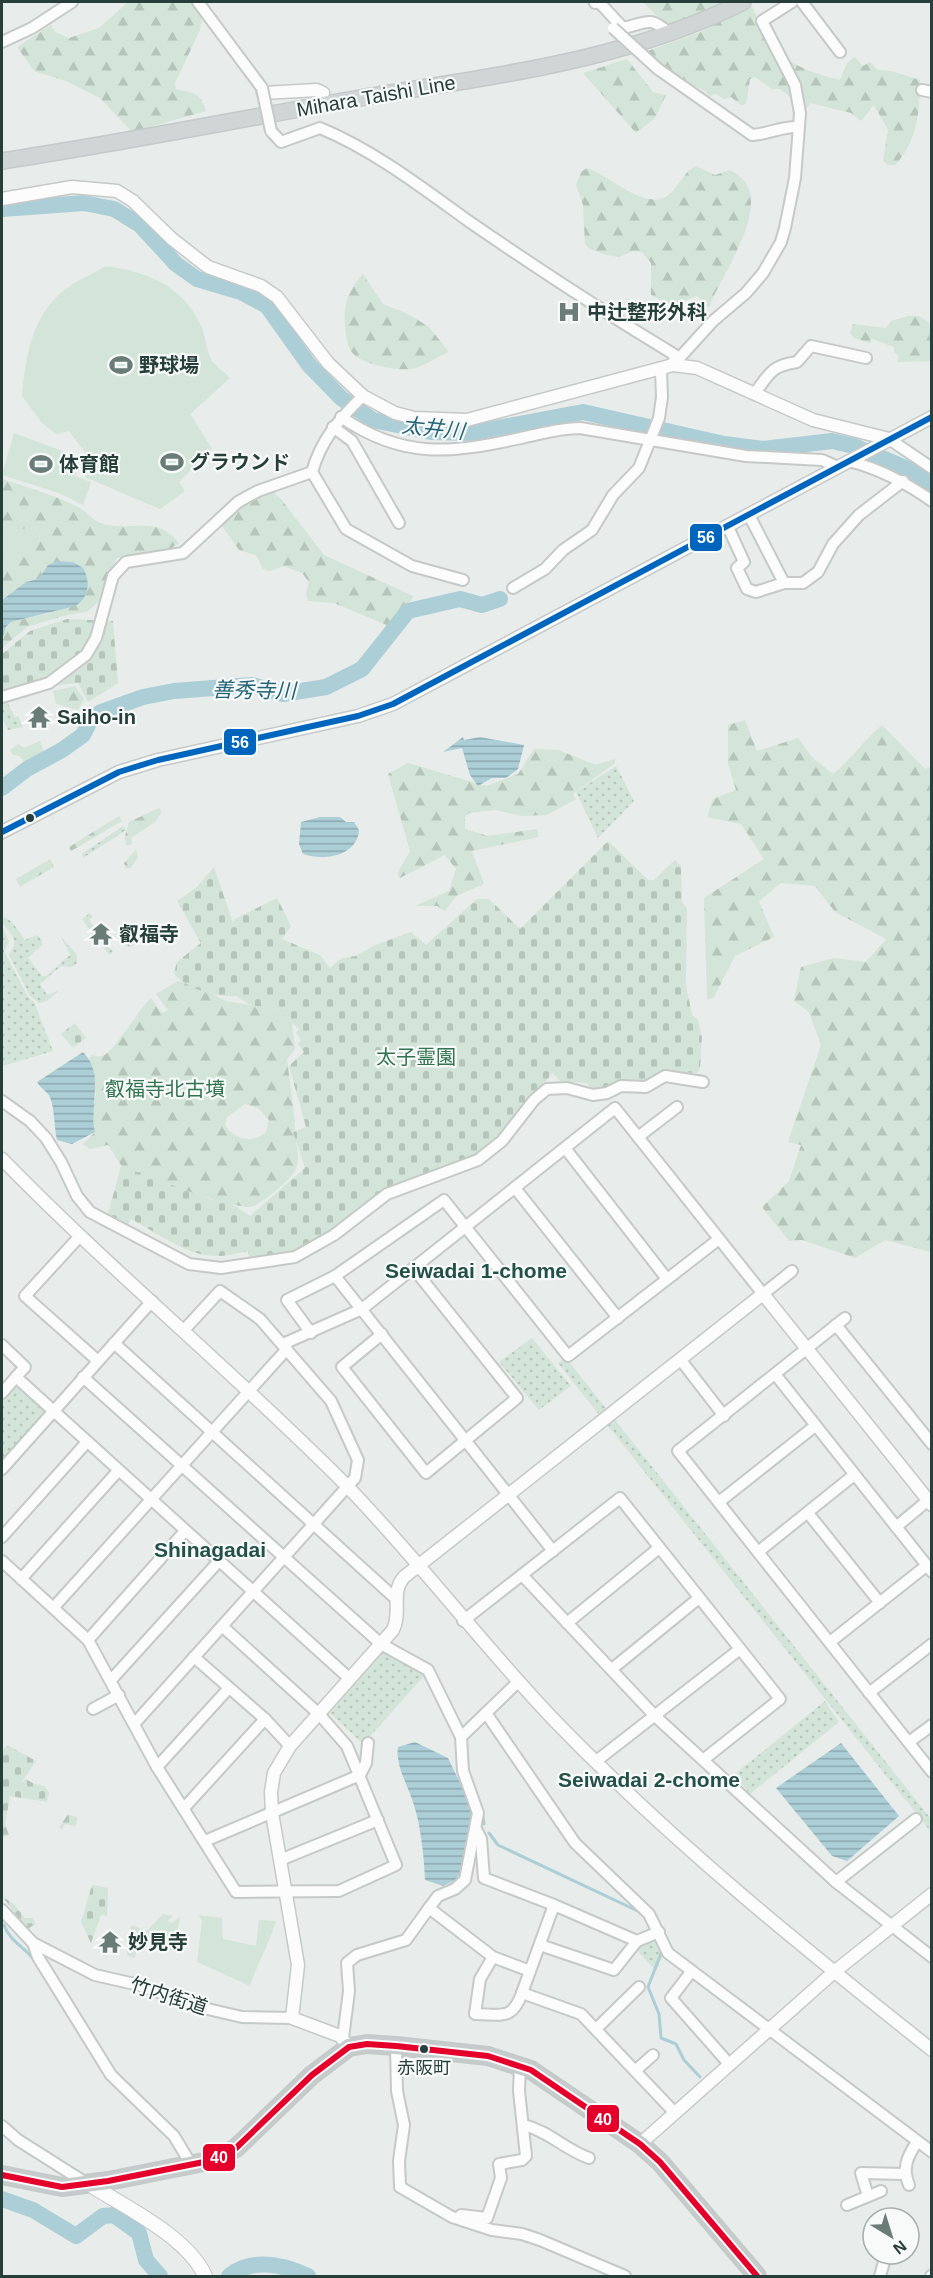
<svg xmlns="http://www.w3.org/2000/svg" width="933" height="2278" font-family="Arial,'Noto Sans JP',sans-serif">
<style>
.grass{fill:#d3e4d8}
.forest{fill:url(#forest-firs);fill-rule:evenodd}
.cemetery{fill:url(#cemetery-stones)}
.park{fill:url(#park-dots)}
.water{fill:url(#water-rules)}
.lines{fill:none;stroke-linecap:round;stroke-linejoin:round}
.stream{stroke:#acced7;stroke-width:3}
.river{stroke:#acced7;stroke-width:16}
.minor-casing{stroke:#c5c9c7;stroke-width:14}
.tertiary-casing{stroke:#c5c9c7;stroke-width:15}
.secondary-casing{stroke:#c4c9c7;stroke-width:16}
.primary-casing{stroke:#c3cac9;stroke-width:18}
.trunk-casing{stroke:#c3cac9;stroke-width:20}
.minor{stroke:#fcfcfc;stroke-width:10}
.tertiary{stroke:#fcfcfc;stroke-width:12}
.secondary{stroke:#fcfcfc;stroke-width:14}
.primary{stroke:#d0d6d5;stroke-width:15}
.trunk{stroke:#c6cccc;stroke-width:16}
.minor-bridge-casing{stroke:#c5c9c7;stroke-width:14;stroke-linecap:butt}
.minor-bridge{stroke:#fcfcfc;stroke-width:10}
.bus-1-casing{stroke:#f7faf9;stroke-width:10}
.bus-2-casing{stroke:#f7faf9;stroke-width:10}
.bus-1{stroke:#0065bd;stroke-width:6}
.bus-2{stroke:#e4002b;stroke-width:6}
.bus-dot{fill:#263f3a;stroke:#f7faf9;stroke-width:2}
.labels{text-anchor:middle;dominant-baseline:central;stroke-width:4.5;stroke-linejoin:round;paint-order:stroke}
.bus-label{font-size:18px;fill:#263f3a;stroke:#f7faf9}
.street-label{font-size:20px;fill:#263f3a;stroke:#f7faf9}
.poi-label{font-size:20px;font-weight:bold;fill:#263f3a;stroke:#f7faf9;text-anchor:start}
.park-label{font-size:20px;fill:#327450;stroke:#f7faf9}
.water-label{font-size:21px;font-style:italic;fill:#236478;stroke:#f7faf9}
.neighbourhood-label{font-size:21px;font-weight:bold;fill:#235048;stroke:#f7faf9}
.line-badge{stroke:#f7faf9;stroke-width:2}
.badge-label{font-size:16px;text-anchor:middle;font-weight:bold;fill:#fff}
</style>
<defs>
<pattern id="forest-firs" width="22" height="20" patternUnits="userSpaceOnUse" patternTransform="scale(1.5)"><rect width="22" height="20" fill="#d3e4d8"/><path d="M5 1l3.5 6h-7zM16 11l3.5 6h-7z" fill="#b5c5ba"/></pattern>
<pattern id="cemetery-stones" width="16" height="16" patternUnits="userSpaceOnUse" patternTransform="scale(1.5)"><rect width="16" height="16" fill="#d3e4d8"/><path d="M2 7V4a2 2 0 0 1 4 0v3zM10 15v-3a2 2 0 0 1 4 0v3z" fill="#b5c5ba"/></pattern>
<pattern id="park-dots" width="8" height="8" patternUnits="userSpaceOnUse" patternTransform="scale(1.5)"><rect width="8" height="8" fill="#d3e4d8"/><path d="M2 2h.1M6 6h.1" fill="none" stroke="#b5c5ba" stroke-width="1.8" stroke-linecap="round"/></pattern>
<pattern id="water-rules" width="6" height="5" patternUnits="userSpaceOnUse" patternTransform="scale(1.5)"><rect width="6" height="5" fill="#acced7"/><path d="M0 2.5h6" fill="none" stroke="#8ca9af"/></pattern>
</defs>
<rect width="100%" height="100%" fill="#e8ecea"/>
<!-- grass -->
<g class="grass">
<path d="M106 266C148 272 184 286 202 328 206 337 206 350 211 359 215 366 225 372 230 378L190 414 212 449 179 482 185 491 160 509 85 477 82 468 85 452 69 431 57 434 42 423 22 396C26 354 32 312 70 286 81 278 95 273 106 266Z"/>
<path d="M14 433 81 458 75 476 91 482 83 505 59 493 2 475Z"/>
<path d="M29 528 39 530C44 555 20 557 2 560V531Z"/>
<path d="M40 741 46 756 26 765 20 756 13 755 10 750 18 744 24 748Z"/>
<path d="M163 1914 173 1916 167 1921 172 1923 180 1917 173 1951 141 1941 134 1958 127 1955 131 1925 147 1931Z"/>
<path d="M199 1915 222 1918 223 1939 256 1946 259 1920 276 1921C269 1944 257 1964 250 1986L197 1962 202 1921Z"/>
</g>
<!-- forest -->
<g class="forest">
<path d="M128 2H191L202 16 200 30 175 83 176 89C193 93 201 93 206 111L132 132 100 98 66 81 34 71 17 47 51 25 55 32 69 38 99 28Z"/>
<path d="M643 2H733L695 19 666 25Z"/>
<path d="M752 6C773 57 790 67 840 80L847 63 855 57 863 66 870 62 878 70 891 71 920 80C920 110 917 143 895 165H888L883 161 888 130 874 105 861 121 851 113 810 103 807 108 801 106 780 89H772L755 77 750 79 746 104 741 105 731 97 724 99 716 94 709 96 705 91 676 77 645 52 700 32Z"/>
<path d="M627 59 653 92 666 95 655 118 636 133 583 73Z"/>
<path d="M696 166 715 175 729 170C784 193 720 274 709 308L697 296C689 298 686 301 679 303 670 306 659 299 651 295V263L642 252 633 251 619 257 607 255 590 249 585 244 583 205 576 185 581 172 587 168C609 175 645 211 667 196 679 188 683 172 696 166Z"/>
<path d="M363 274 383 304 410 315 429 327 449 352C437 357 423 367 411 369 397 371 358 364 351 351 346 343 346 333 345 324 343 304 349 289 363 274Z"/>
<path d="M908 316H919L931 324V361L900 362 897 361 899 356 894 352V347L872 339 870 343 854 338 850 333 853 324 886 328 891 321Z"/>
<path d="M2 479C28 488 56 495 80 508 86 512 92 519 98 522 128 535 154 512 179 543L164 553 117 558 98 602 87 612 67 615 27 627 2 648 4 632 11 622 51 613 73 562C49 559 53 564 39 579L26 582 2 600V560C20 557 44 555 39 530L29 528 2 531Z"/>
<path d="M266 491 273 492 281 499 324 555 413 596 407 610 389 626 334 603 308 601 306 594 309 582 302 573 284 566 269 571 263 569 256 555 239 550 218 520Z"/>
<path d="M75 686 84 699 78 710 56 704 53 691Z"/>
<path d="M745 720 757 751 798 738 812 757 833 774C852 759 864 740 882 725L925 769 931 766V1252L885 1240 855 1258 802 1240 789 1241 762 1207 789 1181 801 1145 788 1142 821 1045 809 1012 794 1001 801 967 834 958 866 962 886 939 835 912 815 886 781 883 759 901 774 937 735 956 714 997 707 1000 704 898 764 859 741 824 707 817 713 799 736 790 728 763V725Z"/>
<path d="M534 749 558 750 596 765 615 759V763L573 794 576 799 547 815 522 816 495 810 469 813 465 817V829L488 836 537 829 539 837 472 851 484 884 456 896 445 911 437 906H415L449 891 456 869 445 855 400 878 397 874 410 851 388 774 408 763 486 786 518 774Z"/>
<path d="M159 808 162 812 155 822 131 838 132 845H126L125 836 129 822Z"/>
<path d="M119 816 122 821 71 851 69 847Z"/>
<path d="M136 850 138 857 131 868H126L124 863Z"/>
<path d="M50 859 54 867 20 887 16 879Z"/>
<path d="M178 981 201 988 226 1001 278 1010 292 1023 295 1049 287 1059 295 1122C292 1139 303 1154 295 1171 290 1180 261 1205 250 1207 237 1209 137 1176 123 1167 118 1163 113 1150 108 1145L90 1149 83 1144 95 1132 93 1114 96 1093 89 1059 92 1055C95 1056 99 1057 102 1056 113 1054 139 1009 151 998L162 1013 168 1010 156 994ZM245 1104 258 1108 269 1120 266 1132C253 1144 234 1140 225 1125L227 1117Z"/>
</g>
<!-- cemetery -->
<g class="cemetery">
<path d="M67 619 113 621 118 683 88 702 78 683 49 686 2 697V654L30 631Z"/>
<path d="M608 841 648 880H654L675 860 681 866 682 902 687 908 686 985 692 1015 698 1020 702 1037 700 1069 697 1073 661 1071 650 1081 628 1080 600 1090H592L587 1083 560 1081 553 1073 495 1138 472 1157 388 1188 324 1236 305 1246 280 1255 250 1260 248 1251C238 1253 229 1256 219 1256 189 1258 156 1232 131 1219L128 1225 108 1214 121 1166 212 1200 221 1197 250 1216 305 1168 293 1132 306 1127 289 1066 304 1052 298 1044 301 1040 296 1033 299 1029 278 1010 250 1005 237 996C218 998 185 989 174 973L177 962 201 943 177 901 196 888 214 867 233 923 235 919 277 898 291 926 282 939 320 955 330 968 342 958 356 956 375 945 411 932 426 945 477 899H489L520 929Z"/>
<path d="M75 1023 86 1038 73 1048 61 1034Z"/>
<path d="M7 1745 36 1761 21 1783 26 1779 34 1784 44 1786 49 1792 47 1802 10 1796 5 1824 9 1835 2 1838V1752Z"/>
<path d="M68 1814 78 1818 75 1826 65 1824 62 1829 59 1828Z"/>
<path d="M92 1885 108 1888 107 1916 101 1915 91 1943 81 1922Z"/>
<path d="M2 1896 14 1904 25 1918H32L36 1924 27 1929Z"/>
</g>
<!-- park -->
<g class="park">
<path d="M6 700 15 717 18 716 23 727 8 730 2 717V705Z"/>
<path d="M616 766 634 801 598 838 576 792Z"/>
<path d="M123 826 126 830 83 858 82 854Z"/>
<path d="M90 913 93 917 89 920 113 952 109 955 82 919Z"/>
<path d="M4 917 12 922 25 940 37 935 42 940V945L28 958 42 976H46L70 955 61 937 77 955V963L72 967 61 966 40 984 47 995 58 991 47 1001 39 1003 30 996 9 955C20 938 12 937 2 922Z"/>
<path d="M2 926 9 942 4 951 28 997 34 1002 53 1051 2 1066Z"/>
<circle cx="129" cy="940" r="7"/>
<path d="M532 1338 571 1386 539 1410 499 1362Z"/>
<path d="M566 1358 931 1819V1832L558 1363Z"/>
<path d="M14 1382 46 1412 2 1462V1396Z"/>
<path d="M383 1651 424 1676 363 1744 330 1713Z"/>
<path d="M825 1701 839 1722 750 1794 734 1775Z"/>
<path d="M657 1936 664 1952 656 1971 634 1947Z"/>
</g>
<!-- water -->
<g class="water">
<path d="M57 561 73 562 83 568C91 582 89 598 75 606L11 622 6 627 2 640V600L26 582 39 579 48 565Z"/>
<path d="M463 737 464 740 480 737 524 745 518 769 506 778H492L478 786 470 775 462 748 443 752Z"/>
<path d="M320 817H340L346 822H354L359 830C357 857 323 861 303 854L299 844 301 822Z"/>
<path d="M83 1052C105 1074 89 1105 95 1132L72 1144 57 1140C54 1127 55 1110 50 1097 47 1091 40 1088 37 1082Z"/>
<path d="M415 1742 448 1758 473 1810 462 1869 456 1880 443 1886 425 1880C424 1856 421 1828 414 1805 409 1788 395 1765 398 1747Z"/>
<path d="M841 1743 899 1816 847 1861 832 1856 776 1788Z"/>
</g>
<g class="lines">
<!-- stream -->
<g class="stream">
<path d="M483 1817 484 1824"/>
<path d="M489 1833 498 1845 642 1913 647 1921"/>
<path d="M4 1925C10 1942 25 1947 35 1961"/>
<path d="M662 1951 648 1987 659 2014 661 2038 676 2044 684 2060 700 2077"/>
</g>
<!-- river -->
<g class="river">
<path d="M2 209 84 203 114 209 140 225 176 264 197 279 241 292 267 306 309 365 341 398 373 420 431 432 471 433 583 412 724 444 763 449 832 441 854 446 913 471 932 486"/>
<path d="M2 788 27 769 62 750 83 735 90 721 101 712 143 697 174 691 252 685 283 694 326 687 362 669 408 611 460 599 482 605 500 599"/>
<path d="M2 2199 33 2210 76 2236 103 2216 114 2215 139 2233 146 2260 160 2276"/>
<path d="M229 2276C253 2257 284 2265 308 2276"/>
</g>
<!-- minor casing -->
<g class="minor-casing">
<g id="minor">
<path d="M198 2 262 88"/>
<path d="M802 2 840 52"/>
<path d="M595 3 599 2 623 28C647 23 649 15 669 33"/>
<path d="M2 42 32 28 72 2"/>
<path d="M658 69 752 135C769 134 782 126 799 127"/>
<path d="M922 90 932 92"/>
<path d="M271 131 281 142 320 128C373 150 420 186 467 220 535 267 604 312 675 355L673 365"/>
<path d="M673 365 713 321 746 293 763 273 781 242 785 228 795 178 800 113 795 85 762 21 792 2"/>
<path d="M755 393C770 373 771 366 797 362L811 346 866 358"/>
<path d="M341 417C404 460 451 453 521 438 541 434 559 428 580 428L746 456 822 460 838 467"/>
<path d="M333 427 352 441 399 523"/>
<path d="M889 439 932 468"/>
<path d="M849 461C880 469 905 482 932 501"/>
<path d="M312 472 346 529 412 566 463 580"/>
<path d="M312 472C321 440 339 419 363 396"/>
<path d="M749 515 784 583"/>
<path d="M728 527 744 562 737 568 747 589 756 592 784 583H803L818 572 833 544 859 515 903 481"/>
<path d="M513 588 545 569 563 550 592 530 613 495 639 468 659 418 662 397 661 370"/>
<path d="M2 697 49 683 86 655 96 638 113 576 126 562 183 553 238 502 258 491 312 472"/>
<path d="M2 1101 30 1121 46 1138 61 1162 77 1196 90 1212 189 1264 221 1268 295 1257 334 1235 387 1194 478 1160 502 1141 534 1100 547 1089 567 1088 593 1095 607 1093 621 1086 646 1087 665 1076 703 1082"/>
<path d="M638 1137 677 1107"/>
<path d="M565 1148 667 1279"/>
<path d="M515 1188 618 1318"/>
<path d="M80 1236 25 1296 98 1361"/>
<path d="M335 1276 553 1551"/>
<path d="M845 1318 678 1451 932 1772"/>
<path d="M836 1325 932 1444"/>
<path d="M311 1333 287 1300 335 1276 444 1200 568 1356 719 1239"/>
<path d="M382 1334 342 1367 426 1473 517 1398 414 1269"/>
<path d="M114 1343 396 1599"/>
<path d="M283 1344 362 1309 615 1108 763 1294 792 1271"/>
<path d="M2 1345 25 1367 16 1377 350 1679"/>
<path d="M680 1359 724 1416"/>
<path d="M775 1374 932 1572"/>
<path d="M83 1377 381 1644 428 1670 461 1737 463 1771 478 1813 465 1880 455 1889 438 1896 429 1908"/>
<path d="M2 1393 16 1377"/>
<path d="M2 1469 152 1301"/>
<path d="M719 1502 815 1426"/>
<path d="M808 1513 880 1603"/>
<path d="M896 1527 932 1497"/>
<path d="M2 1537 87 1442"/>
<path d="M758 1552 854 1475"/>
<path d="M2 1561 88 1640 157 1767 236 1892 339 1891 396 1865 347 1746 319 1714 222 1626"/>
<path d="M522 1575 655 1716 836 1882 932 1957"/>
<path d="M21 1579 118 1471"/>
<path d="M54 1607 287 1349"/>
<path d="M463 1621 620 1498 780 1699 703 1760"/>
<path d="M567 1623 659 1548"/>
<path d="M88 1640 185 1531"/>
<path d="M830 1642 926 1566"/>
<path d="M194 1657 265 1719 290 1746"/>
<path d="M612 1669 699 1598"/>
<path d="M111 1680 219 1561"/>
<path d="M869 1693 932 1644"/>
<path d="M93 1709 119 1695"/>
<path d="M486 1713 575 1843 649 1914 668 1953 932 2152"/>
<path d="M135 1723 355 1478 358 1460 331 1401 260 1319 220 1291 184 1330"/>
<path d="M461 1737 518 1682"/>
<path d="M909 1742 932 1725"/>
<path d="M595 1762 740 1649"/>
<path d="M157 1767 229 1688"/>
<path d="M184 1808 265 1719"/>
<path d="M476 1829 481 1839 484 1878 554 1905"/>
<path d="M205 1841 360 1775 366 1763 368 1743"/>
<path d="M280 1860 378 1820"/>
<path d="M836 1882 916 1819"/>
<path d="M2 1910 33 1943 95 1975 139 1985 199 2007 242 2017 292 2018"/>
<path d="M659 1932 637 1941 554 1905 522 1993 581 2014 675 2113"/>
<path d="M33 1943 38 1957 111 2075 174 2136 192 2166"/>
<path d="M540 1945 614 1970 637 1941"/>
<path d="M493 1957 480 1979 475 2014C502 2014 512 2021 522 1993"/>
<path d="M691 1972 671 1998 730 2065"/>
<path d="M597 2028 639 1987"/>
<path d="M343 2038 349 1991 347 1963 357 1955 406 1940 429 1908 493 1957 530 1971"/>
<path d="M396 2046 397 2091 404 2125 399 2161 400 2187 452 2217 492 2230 522 2234 540 2240 625 2276"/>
<path d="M636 2070 653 2055"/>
<path d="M524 2125C548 2131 566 2150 589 2158"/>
<path d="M2 2126 18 2140 86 2183"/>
<path d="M909 2185C902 2168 907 2157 917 2142"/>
<path d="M868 2196 861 2173 905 2174"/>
<path d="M847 2205 881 2191"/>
<path d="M461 2215 487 2218 501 2178 499 2164 522 2160 526 2156 519 2091 520 2065"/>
<path d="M880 2276 884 2262 882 2254"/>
<path d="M931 2276H932"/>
</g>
</g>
<!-- tertiary casing -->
<g class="tertiary-casing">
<g id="tertiary">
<path d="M263 93 317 90 323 93 319 106"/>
<path d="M2 199 72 187 117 191 133 201 172 239 208 267 261 286 277 297 328 363 363 396 395 413 414 418 467 420 673 365 697 368 813 420 889 439"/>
<path d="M2 832 119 772 158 760 358 716 393 704 932 417"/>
<path d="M2 1159C112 1272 234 1372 345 1484 419 1560 482 1645 556 1722 672 1842 801 1946 932 2050"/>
<path d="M349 2047 340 2036 292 2018 298 1965 272 1813 271 1792 274 1773 290 1746 393 1630C402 1612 390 1593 404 1577L763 1294 932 1505"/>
<path d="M640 2144 834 1972 932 1894"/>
</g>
</g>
<!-- secondary casing -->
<g class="secondary-casing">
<path id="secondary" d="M89 2184C125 2207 188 2237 205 2276"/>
</g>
<!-- primary casing -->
<g class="primary-casing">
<path id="primary" d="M2 161C122 143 241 119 360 98 489 76 624 62 743 2"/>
</g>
<!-- trunk casing -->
<g class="trunk-casing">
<path id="trunk" d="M2 2175 62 2187 108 2181 214 2160 236 2148 312 2075 349 2047 367 2044 396 2046 488 2056 531 2070 640 2144 660 2162 757 2276"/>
</g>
<!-- minor -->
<use href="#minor" class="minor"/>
<!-- tertiary -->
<use href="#tertiary" class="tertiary"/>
<!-- secondary -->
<use href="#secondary" class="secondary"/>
<!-- primary -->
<use href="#primary" class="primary"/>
<!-- trunk -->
<use href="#trunk" class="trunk"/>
<!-- minor-bridge casing -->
<g class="minor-bridge-casing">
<g id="minor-bridge">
<path d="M613 28 658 69"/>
<path d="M262 88 271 131"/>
</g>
</g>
<!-- minor-bridge -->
<use href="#minor-bridge" class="minor-bridge"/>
<!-- bus-1 casing -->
<g class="bus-1-casing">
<path id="bus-1" d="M2 832 119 772 158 760 358 716 393 704 932 417"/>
</g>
<!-- bus-2 casing -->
<g class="bus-2-casing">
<path id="bus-2" d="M2 2175 62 2187 108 2181 214 2160 236 2148 312 2075 349 2047 367 2044 396 2046 488 2056 531 2070 640 2144 660 2162 757 2276"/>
</g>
<!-- bus-1 -->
<use href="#bus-1" class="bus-1"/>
<!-- bus-2 -->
<use href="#bus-2" class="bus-2"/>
</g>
<!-- icons -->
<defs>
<g id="hospital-bare" transform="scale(1.8)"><path d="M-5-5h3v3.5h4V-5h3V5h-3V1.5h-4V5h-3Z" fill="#6a7c78" stroke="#f7faf9" stroke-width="2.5" paint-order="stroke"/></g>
<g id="stadium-bare" transform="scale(1.8)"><path d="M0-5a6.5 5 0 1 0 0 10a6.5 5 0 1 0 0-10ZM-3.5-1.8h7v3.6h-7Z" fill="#6a7c78" stroke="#f7faf9" stroke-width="2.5" paint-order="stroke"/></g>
<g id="temple-bare" transform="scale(1.8)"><path d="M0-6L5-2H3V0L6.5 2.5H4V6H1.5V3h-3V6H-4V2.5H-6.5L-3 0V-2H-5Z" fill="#6a7c78" stroke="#f7faf9" stroke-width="2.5" paint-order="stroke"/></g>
</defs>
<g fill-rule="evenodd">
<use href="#hospital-bare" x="569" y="312"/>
<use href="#stadium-bare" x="121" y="365"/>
<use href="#stadium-bare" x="172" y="462"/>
<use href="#stadium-bare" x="41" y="464"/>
<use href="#temple-bare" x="39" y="717"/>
<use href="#temple-bare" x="101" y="934"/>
<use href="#temple-bare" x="110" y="1942"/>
</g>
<!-- markers -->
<g class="bus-dot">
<circle cx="30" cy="818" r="5"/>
<circle cx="424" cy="2049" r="5"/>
</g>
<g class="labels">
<!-- bus labels -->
<g class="bus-label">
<text x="424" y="2068">赤阪町</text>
</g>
<!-- street labels -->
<g class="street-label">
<text transform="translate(376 96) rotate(-10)">Mihara Taishi Line</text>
<text transform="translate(169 1996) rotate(18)">竹内街道</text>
</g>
<!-- poi labels -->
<g class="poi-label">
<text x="587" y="312">中辻整形外科</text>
<text x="139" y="365">野球場</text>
<text x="190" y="462">グラウンド</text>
<text x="59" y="464">体育館</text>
<text x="57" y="717">Saiho-in</text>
<text x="119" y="934">叡福寺</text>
<text x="128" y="1942">妙見寺</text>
</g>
<!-- park labels -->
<g class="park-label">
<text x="416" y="1057">太子霊園</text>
<text x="165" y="1089">叡福寺北古墳</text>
</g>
<!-- water labels -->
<g class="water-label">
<text transform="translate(433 428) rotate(6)">太井川</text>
<text transform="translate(254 690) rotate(1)">善秀寺川</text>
</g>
<!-- neighbourhood labels -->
<g class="neighbourhood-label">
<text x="476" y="1270">Seiwadai 1-chome</text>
<text x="210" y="1549">Shinagadai</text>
<text x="649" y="1779">Seiwadai 2-chome</text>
</g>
</g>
<g class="line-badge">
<rect x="689" y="523" width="34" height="29" rx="6" fill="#0065bd"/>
<rect x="223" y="728" width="34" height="28" rx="6" fill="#0065bd"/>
<rect x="586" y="2104" width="34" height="29" rx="6" fill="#e4002b"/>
<rect x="202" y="2143" width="34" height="29" rx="6" fill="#e4002b"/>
</g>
<g class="badge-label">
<text x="706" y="543">56</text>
<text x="240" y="748">56</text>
<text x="603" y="2125">40</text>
<text x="219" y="2163">40</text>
</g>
<!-- border -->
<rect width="933" height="2278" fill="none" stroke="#263f3a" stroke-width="6"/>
<!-- north arrow -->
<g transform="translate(891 2236) rotate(142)"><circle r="28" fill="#f7faf9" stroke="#a3afad" stroke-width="1.5"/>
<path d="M0-4.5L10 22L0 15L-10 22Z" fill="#6a7c78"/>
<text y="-9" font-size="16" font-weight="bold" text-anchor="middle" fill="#263f3a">N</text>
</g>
</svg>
